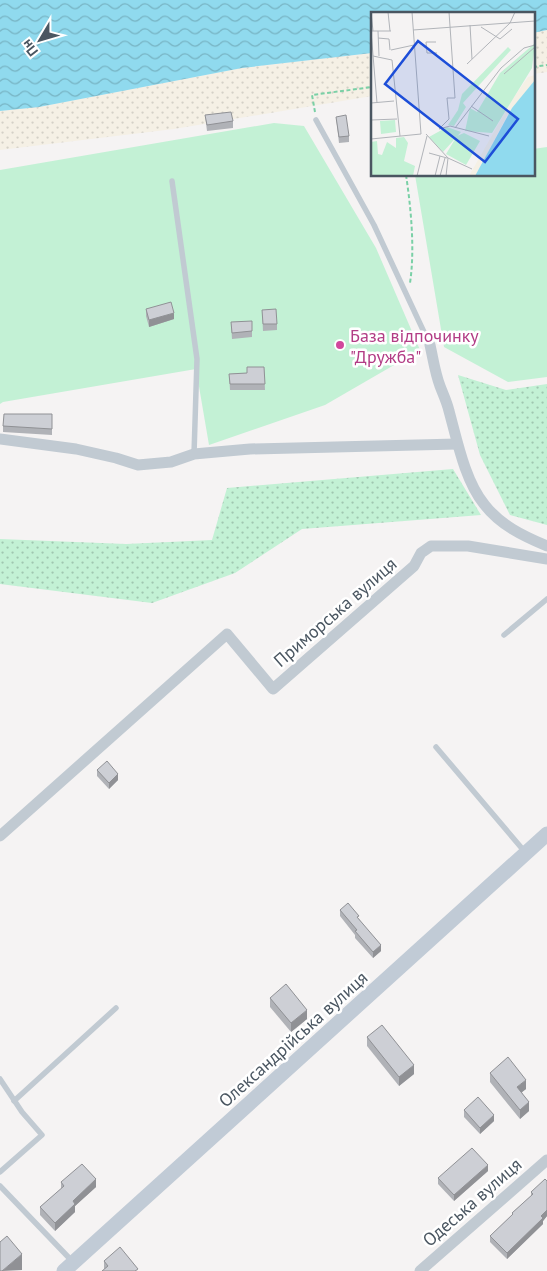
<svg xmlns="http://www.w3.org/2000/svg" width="547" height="1271" font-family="'PT Sans',sans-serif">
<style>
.grass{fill:url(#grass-dots)}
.sand{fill:url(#sand-dots)}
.park{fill:#c3f1d5}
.water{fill:url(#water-waves)}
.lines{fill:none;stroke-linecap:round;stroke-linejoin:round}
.path{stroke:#7ad0a6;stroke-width:2;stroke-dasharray:4 2.5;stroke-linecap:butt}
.lane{stroke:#c1cad2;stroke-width:5.5}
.street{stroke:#c1cad2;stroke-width:11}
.secondary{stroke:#c1cbd6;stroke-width:15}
.wall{fill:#b0b2b7}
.shaded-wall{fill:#909195}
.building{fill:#cdcfd5;stroke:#909195}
.hotel-dot{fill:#d1479c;stroke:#fff;stroke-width:2}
.labels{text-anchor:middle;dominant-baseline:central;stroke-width:5;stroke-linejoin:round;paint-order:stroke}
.hotel-label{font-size:18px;fill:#b23c85;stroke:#fff;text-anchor:start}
.street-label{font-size:18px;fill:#4a5661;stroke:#fff}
.inset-road{fill:none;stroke:#b1b4b9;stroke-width:1}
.view{fill:#1d4ed8;fill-opacity:0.15;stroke:#1d4ed8;stroke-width:2.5}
.inset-edge{fill:none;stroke:#4a5661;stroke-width:2.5}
</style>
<defs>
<pattern id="grass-dots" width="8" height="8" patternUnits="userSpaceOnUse" patternTransform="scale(1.25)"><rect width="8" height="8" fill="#c3f1d5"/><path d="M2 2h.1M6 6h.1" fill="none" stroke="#a0c6b0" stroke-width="1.8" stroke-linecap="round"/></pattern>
<pattern id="sand-dots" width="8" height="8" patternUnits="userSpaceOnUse" patternTransform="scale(1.25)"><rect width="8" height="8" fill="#f5f0e5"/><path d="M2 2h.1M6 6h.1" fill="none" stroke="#d4d0c7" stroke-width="1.8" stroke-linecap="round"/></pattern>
<pattern id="water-waves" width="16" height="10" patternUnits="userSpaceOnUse" patternTransform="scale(1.25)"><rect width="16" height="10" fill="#90daee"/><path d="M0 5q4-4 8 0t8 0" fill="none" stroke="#78b4c4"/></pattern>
</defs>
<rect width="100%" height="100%" fill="#f5f3f3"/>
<!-- grass -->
<g class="grass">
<path d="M458 375 506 390 547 384V525L510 515 480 455Z"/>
<path d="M453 469 481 515 302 529 235 573 152 603 0 584V539L126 544 212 540 227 488Z"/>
</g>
<!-- sand -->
<g class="sand">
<path d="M547 30V72L533 74V33Z"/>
<path d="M372 53V96L174 129 0 150V111L39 107 242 68Z"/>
</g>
<!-- park -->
<g class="park">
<path d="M274 123 304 126 376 248 420 350 325 405 209 445 196 369 3 402 0 404V170Z"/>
<path d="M547 147V377L508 382 444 347 415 175H533V149Z"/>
</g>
<!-- water -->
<path class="water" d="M0 0H547V30L533 33V14H372V53L242 68 39 107 0 111Z"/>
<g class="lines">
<!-- path -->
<g class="path">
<path d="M533 67 547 65"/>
<path d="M315 112 312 95 372 87"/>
<path d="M406 175C411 208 415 250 410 283"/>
</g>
<!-- lane -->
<g class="lane">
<path d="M316 120 374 225 430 345"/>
<path d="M172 181 197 359 194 454"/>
<path d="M504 635 547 599"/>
<path d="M436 747 525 852"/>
<path d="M0 1079 22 1112 42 1135 0 1172"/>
<path d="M14 1101 116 1008"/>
<path d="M0 1186 73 1262"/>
</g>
<!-- street -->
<g class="street">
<path d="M430 345C433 358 435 373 440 386 443 394 447 402 449 411 457 440 465 481 484 504 500 525 523 536 547 546"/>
<path d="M0 439 76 449 116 458 138 465 171 462 194 454 205 453 250 449 457 444"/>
<path d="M0 836 227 634 273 689 414 566 421 553 431 546H468L547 559"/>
<path d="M420 1271 547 1160"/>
</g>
<!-- secondary -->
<path class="secondary" d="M64 1271 547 834"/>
</g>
<!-- wall -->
<g class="wall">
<path d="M205 115 233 121V128L207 131Z"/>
<path d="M336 117 349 136V142L339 143Z"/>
<path d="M146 309 174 319 149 327 146 316Z"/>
<path d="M262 310 277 324V330L263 331Z"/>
<path d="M231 322 252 331V337L232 339Z"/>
<path d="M264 367 265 390H230L229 374 247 373Z"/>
<path d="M52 414V435L3 432V426Z"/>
<path d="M97 770 118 780 109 789 97 776Z"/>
<path d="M340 910 359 919 381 951 373 958 355 938V935L340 916Z"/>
<path d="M270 998 307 1019 291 1032 270 1007Z"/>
<path d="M367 1037 414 1074 399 1086 367 1046Z"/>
<path d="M490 1073 526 1089 522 1092 529 1111 520 1119 490 1082Z"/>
<path d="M464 1110 494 1121 480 1134 464 1117Z"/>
<path d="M488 1171 454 1201 438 1184V1178Z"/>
<path d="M547 1181V1216L543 1221V1224L507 1259 490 1242V1236L512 1215V1213L531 1196V1192Z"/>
<path d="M61 1182 96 1187 75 1206V1212L55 1231 40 1215V1207L61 1189Z"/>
<path d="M104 1261 138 1271 104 1269Z"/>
</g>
<!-- shaded-wall -->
<g class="shaded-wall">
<path d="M174 313V319L149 327V320Z"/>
<path d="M118 774V780L109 789V783Z"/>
<path d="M381 945V951L373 958V952Z"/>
<path d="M307 1010V1019L291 1032V1023Z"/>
<path d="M414 1065V1074L399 1086V1077Z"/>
<path d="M526 1080V1089L517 1096V1087Z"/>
<path d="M529 1102V1111L520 1119V1110Z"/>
<path d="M494 1115V1121L480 1134V1128Z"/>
<path d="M488 1165V1171L454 1201V1195Z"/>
<path d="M96 1179V1187L75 1206V1212L55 1231V1223L73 1201Z"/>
<path d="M547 1210V1216L543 1221V1224L507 1259V1253Z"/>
<path d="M22 1254V1270L2 1271Z"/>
</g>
<!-- building -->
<g class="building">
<path d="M231 112 233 121 207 125 205 115Z"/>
<path d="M346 115 349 136 339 137 336 117Z"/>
<path d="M171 302 174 313 149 320 146 309Z"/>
<path d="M276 309 277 324H263L262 310Z"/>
<path d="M252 321V331L232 333 231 322Z"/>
<path d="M247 367H264L265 384H230L229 374 247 373Z"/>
<path d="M4 414H52V429L3 426Z"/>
<path d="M107 761 118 774 109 783 97 770Z"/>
<path d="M348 903 359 916 357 917 381 945 373 952 355 931 357 930 340 910Z"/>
<path d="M286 984 307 1010 291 1023 270 998Z"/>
<path d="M382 1025 414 1065 399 1077 367 1037Z"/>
<path d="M508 1057 526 1080 517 1087 529 1102 520 1110 490 1073Z"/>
<path d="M478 1097 494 1115 480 1128 464 1110Z"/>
<path d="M472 1148 488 1165 454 1195 438 1178Z"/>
<path d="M82 1164 96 1179 73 1201 75 1204 55 1223 40 1207 64 1186 61 1182Z"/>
<path d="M545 1179 547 1181V1210L541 1216 543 1218 507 1253 490 1236 513 1214 512 1213 533 1194 531 1192Z"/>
<path d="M7 1236 22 1254 2 1271H0V1242Z"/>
<path d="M120 1247 138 1269 135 1271H102L108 1266 104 1261Z"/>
</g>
<!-- markers -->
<circle class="hotel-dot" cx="340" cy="345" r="5"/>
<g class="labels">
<!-- hotel labels -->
<g class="hotel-label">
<text x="350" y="335">База відпочинку<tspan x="350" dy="21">"Дружба"</tspan></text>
</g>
<!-- street labels -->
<g class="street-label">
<text transform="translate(335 612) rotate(-41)">Приморська вулиця</text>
<text transform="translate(293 1039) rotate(-42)">Олександрійська вулиця</text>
<text transform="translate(472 1202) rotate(-41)">Одеська вулиця</text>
</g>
</g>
<!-- overview -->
<g transform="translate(371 12)">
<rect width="164" height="164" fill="#f5f3f3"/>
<path d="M137 35 140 38 92 91 95 95 83 114 77 113 87 98 91 82ZM76 115 90 120 72 140 58 125Z" fill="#c3f1d5"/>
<path d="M33 125 37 131 33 149 44 154 42 164H0V130L6 129 7 142 11 143 16 130 25 136V126Z" fill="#c3f1d5"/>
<path d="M164 63V68L136 104 104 164H98L141 88 157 65Z" fill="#f5f0e5"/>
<path d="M164 31 161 56 121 121 94 119 99 96 106 100 129 61ZM24 108 25 120 10 122 9 109ZM93 121 109 129 95 153 75 142 86 124Z" fill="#c3f1d5"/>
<path d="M164 68V164H104L141 96Z" fill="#90daee"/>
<path class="inset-road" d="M0 0 2 19M17 0 19 19M78 0 84 86H76L78 107 68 117 79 114 118 124M99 13 101 47M110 15 129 27 141 17M42 18 164 9M0 19 6 91M0 19H20M7 19 8 44M7 26 18 27 19 38M65 30H55L56 41H66M20 38 43 33M2 44 21 48 29 124M96 52 139 11 144 0M133 62 164 35M0 91 23 89M100 94 122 109M0 108 26 107M84 116 130 56 153 36 164 33M55 122 77 146 101 157M0 127 50 122 41 0M58 141 76 146M46 164 56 124M64 164 69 144M69 164 74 146M75 164 77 146"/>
<path class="view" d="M47 29 147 107 114 150 14 72Z"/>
<rect width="164" height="164" class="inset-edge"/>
</g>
<!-- north arrow -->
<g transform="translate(40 40) rotate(232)" stroke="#ffffff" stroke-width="4" paint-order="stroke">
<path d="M0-4L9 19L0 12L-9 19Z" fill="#4a5661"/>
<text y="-8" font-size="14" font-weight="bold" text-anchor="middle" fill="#4a5661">Пн</text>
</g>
</svg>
